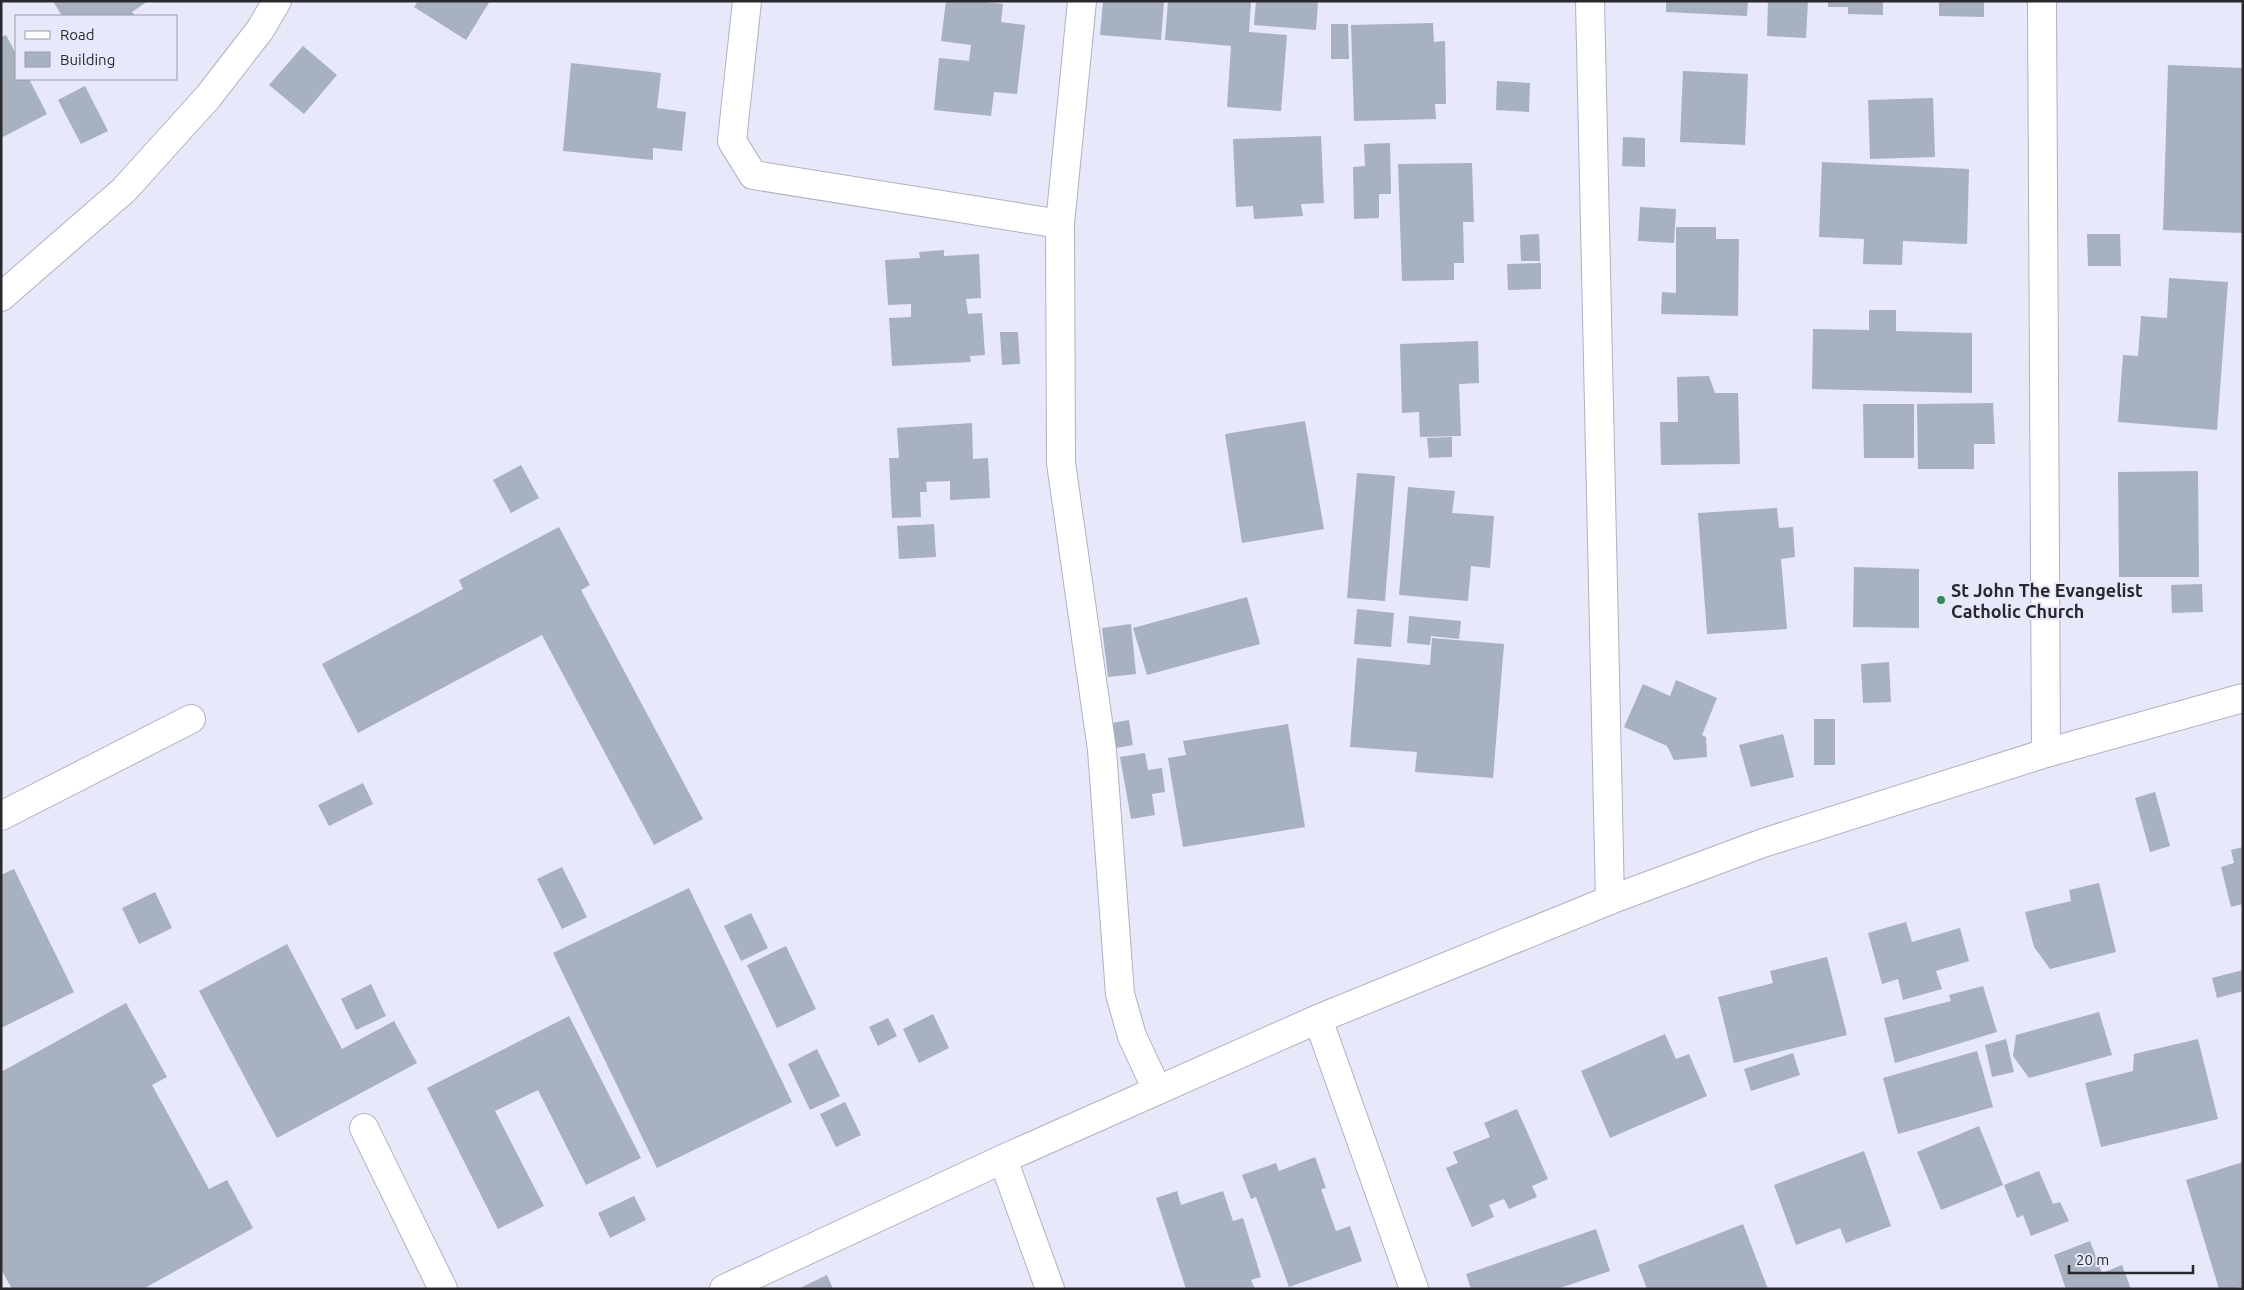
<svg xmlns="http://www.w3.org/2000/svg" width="2244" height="1290" font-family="Ubuntu,sans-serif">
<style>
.building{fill:#a7b1bf}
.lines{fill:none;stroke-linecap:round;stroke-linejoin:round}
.minor-casing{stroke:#b0b1c1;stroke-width:30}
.minor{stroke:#fff;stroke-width:28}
.poi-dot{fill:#358658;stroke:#e7e8f9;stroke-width:2}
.labels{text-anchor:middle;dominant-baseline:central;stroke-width:4.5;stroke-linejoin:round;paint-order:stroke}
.poi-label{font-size:18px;font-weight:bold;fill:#28282e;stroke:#e7e8f9;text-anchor:start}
</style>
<rect width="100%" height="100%" fill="#e7e8f9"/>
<!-- building -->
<g class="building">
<path d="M53 1H148L132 12 135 16H62Z"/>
<path d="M418 1H490L466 40 414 7Z"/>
<path d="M946 1H976L1003 4 1001 22 1025 25 1017 94 994 92 991 116 934 110 939 58 969 61 971 45 941 41Z"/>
<path d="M1103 1H1164L1161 40 1100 35Z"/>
<path d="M1168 1H1251L1249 32 1287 35 1281 111 1227 107 1231 46 1165 40Z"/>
<path d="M1256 1H1318L1316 30 1254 25Z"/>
<path d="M1666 1H1748L1747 16 1666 12Z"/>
<path d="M1768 1H1808L1806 38 1767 36Z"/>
<path d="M1828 1H1883V15L1848 14V7H1828Z"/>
<path d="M1939 1H1984V17L1939 16Z"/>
<path d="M1433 23 1434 42 1445 41 1446 104H1435L1436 119 1354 121 1351 25Z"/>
<path d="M1331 24H1348L1349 59H1331Z"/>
<path d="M6 35 16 54V79H29L47 114 1 138V37Z"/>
<path d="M303 46 337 75 304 114 269 85Z"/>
<path d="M571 63 661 73 657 108 686 112 682 151 653 148V160L563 151Z"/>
<path d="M2168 65 2243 68V233L2163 230Z"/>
<path d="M1683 71 1748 74 1745 145 1680 142Z"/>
<path d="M1497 81 1530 83 1529 112 1496 110Z"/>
<path d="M85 86 108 131 81 144 58 100Z"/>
<path d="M1933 98 1935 157 1870 159 1868 100Z"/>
<path d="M1321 136 1324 203 1301 204 1303 216 1254 219 1253 206 1236 207 1233 139Z"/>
<path d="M1623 137 1645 138V167L1622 166Z"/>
<path d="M1390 143 1391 194H1379V218L1354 219 1353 167 1365 166 1364 144Z"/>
<path d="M1822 162 1969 169 1967 244 1903 241 1902 265 1863 264 1864 239 1819 237Z"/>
<path d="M1472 163 1474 222H1463L1464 263H1454V280L1402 281 1398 164Z"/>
<path d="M1640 207 1676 209 1674 243 1638 241Z"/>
<path d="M1676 227H1716V239H1739L1738 316 1661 314 1662 292 1676 293Z"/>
<path d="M1539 234 1540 261H1521L1520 235Z"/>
<path d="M2087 234H2120L2121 266H2088Z"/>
<path d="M944 250V256L979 254 981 298 966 299 968 314 982 313 985 355 970 356 971 362 892 366 889 318 911 317V304L888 305 885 260 920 258 919 252Z"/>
<path d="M1541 263V289L1508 290 1507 264Z"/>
<path d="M2169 278 2228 282 2217 430 2118 422 2123 355 2138 356 2141 316 2167 318Z"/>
<path d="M1869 310H1896V331L1972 333V393L1812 389 1813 329 1869 330Z"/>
<path d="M1000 332H1018L1020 364 1002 365Z"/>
<path d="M1478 341 1479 383 1459 384 1461 436 1420 437 1419 412 1402 413 1400 344Z"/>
<path d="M1709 376 1715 393H1738L1740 464 1661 465 1660 422H1678L1677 377Z"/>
<path d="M1993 403 1995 444H1974V469H1918L1917 404Z"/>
<path d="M1863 404H1914V458H1864Z"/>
<path d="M1305 421 1324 529 1242 543 1225 434Z"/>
<path d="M972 423 973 459 988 458 990 498 950 500V481L926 482 927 492H920L921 517 892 518 889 458H899L897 428Z"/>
<path d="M1452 437V457L1429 458 1427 438Z"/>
<path d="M521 465 539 498 511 513 493 480Z"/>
<path d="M2198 471 2199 577H2119L2118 472Z"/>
<path d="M1357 473 1395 476 1385 601 1347 598Z"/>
<path d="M1408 487 1455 491 1452 513 1494 516 1490 568 1471 566 1468 601 1399 595Z"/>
<path d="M1777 508 1779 528 1793 527 1795 557 1781 559 1787 629 1707 634 1698 513Z"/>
<path d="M934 524 936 557 899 559 897 526Z"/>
<path d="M559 527 590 585 581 590 703 819 654 845 542 635 358 733 322 664 463 589 459 580Z"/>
<path d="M1854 567 1919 569V628L1853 627Z"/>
<path d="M2202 584 2203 612 2172 613 2171 585Z"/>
<path d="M1247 597 1260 644 1147 675 1133 628Z"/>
<path d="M1357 609 1394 613 1391 647 1354 644Z"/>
<path d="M1409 616 1461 621 1459 639 1431 636 1430 645 1407 643Z"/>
<path d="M1131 624 1136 674 1108 677 1102 628Z"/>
<path d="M1432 638 1504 644 1493 778 1415 772 1417 752 1350 747 1357 658 1430 665Z"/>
<path d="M1889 662 1891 702 1863 703 1861 664Z"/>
<path d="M1676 680 1717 698 1702 735 1706 737 1707 757 1674 760 1667 746 1624 727 1643 684 1670 696Z"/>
<rect x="1814" y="719" width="21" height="46"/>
<path d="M1129 720 1133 745 1116 748 1112 723Z"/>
<path d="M1288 724 1305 827 1183 847 1168 758 1186 755 1183 741Z"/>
<path d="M1783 734 1794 777 1751 787 1739 745Z"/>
<path d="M1145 753 1148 770 1162 768 1165 792 1152 794 1155 815 1131 819 1120 757Z"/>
<path d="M363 783 373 804 329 826 318 805Z"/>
<path d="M2155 792 2170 846 2150 852 2135 798Z"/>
<path d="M2243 847V904L2231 907 2221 867 2234 863 2231 850Z"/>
<path d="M562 867 587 917 562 929 537 879Z"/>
<path d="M14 869 74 992 1 1028V875Z"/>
<path d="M2099 883 2116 952 2050 969 2034 947 2025 912 2071 901 2069 890Z"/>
<path d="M689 888 792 1102 657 1168 553 953Z"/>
<path d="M155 892 172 928 139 944 122 908Z"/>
<path d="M751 913 768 948 741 961 724 926Z"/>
<path d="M1906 922 1912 942 1960 928 1969 961 1936 971 1942 989 1903 1000 1898 979 1882 984 1868 933Z"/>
<path d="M287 944 342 1049 394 1021 417 1063 277 1138 199 991Z"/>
<path d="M786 946 816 1009 777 1028 747 965Z"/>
<path d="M1827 957 1847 1035 1734 1063 1718 997 1773 983 1770 971Z"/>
<path d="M2243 970V991L2217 998 2212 978Z"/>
<path d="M371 984 386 1016 356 1030 341 999Z"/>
<path d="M1983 986 1997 1032 1895 1063 1884 1018 1951 1001 1949 995Z"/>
<path d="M126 1003 167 1077 152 1085 209 1189 227 1180 253 1228 143 1289H12L1 1269V1072Z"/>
<path d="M2099 1012 2112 1055 2029 1078 2013 1056 2016 1035Z"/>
<path d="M933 1014 949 1048 919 1063 903 1029Z"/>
<path d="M569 1016 641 1158 586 1185 538 1090 495 1111 544 1206 498 1229 427 1088Z"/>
<path d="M888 1018 897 1036 878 1046 869 1027Z"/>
<path d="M1665 1034 1676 1059 1689 1054 1707 1096 1610 1138 1581 1071Z"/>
<path d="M2006 1039 2014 1072 1992 1077 1985 1045Z"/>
<path d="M2198 1039 2218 1119 2101 1147 2085 1083 2133 1071 2134 1054Z"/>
<path d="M817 1049 840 1096 810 1110 788 1064Z"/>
<path d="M1977 1051 1993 1107 1898 1134 1883 1078Z"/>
<path d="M1793 1053 1800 1075 1751 1091 1744 1069Z"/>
<path d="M845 1102 861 1135 836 1147 820 1114Z"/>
<path d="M1517 1109 1548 1179 1532 1186 1537 1197 1509 1209 1504 1199 1489 1205 1494 1217 1472 1227 1446 1168 1458 1163 1453 1152 1490 1137 1484 1123Z"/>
<path d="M1979 1126 2003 1185 1941 1210 1917 1152Z"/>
<path d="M1864 1151 1891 1226 1846 1243 1840 1228 1796 1245 1774 1185Z"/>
<path d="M1315 1157 1326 1188 1321 1189 1336 1231 1350 1226 1362 1261 1289 1287 1256 1197 1251 1199 1242 1175 1276 1163 1279 1171Z"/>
<path d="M2243 1162V1287L2219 1289 2186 1180Z"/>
<path d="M2039 1171 2053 1204 2060 1202 2069 1221 2031 1236 2023 1215 2017 1218 2004 1185Z"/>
<path d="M1177 1191 1181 1205 1223 1191 1233 1221 1243 1218 1261 1277 1251 1280 1255 1289H1186L1156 1198Z"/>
<path d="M634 1196 646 1220 610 1238 598 1213Z"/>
<path d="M1743 1224 1768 1289H1647L1638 1265Z"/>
<path d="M1596 1229 1610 1271 1557 1289H1471L1466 1274Z"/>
<path d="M2090 1241 2102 1273 2122 1265 2131 1289H2066L2054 1255Z"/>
<path d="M827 1275 833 1289H798Z"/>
</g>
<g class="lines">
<!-- minor casing -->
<g class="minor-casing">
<g id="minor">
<path d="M747 1 732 141 753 175 1060 224"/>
<path d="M1082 1 1060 224 1061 463 1102 750 1120 994 1132 1036 1157 1090"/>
<path d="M1590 1 1610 900"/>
<path d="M2042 1 2046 753"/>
<path d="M1 297 124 190 208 97 260 30 277 1"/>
<path d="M1 816 191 719"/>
<path d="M1318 1019 1414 1289"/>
<path d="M364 1128 443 1289"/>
<path d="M1003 1159 1050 1289"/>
<path d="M724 1289 1003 1159 1318 1019 1610 900 1763 843 2046 753 2243 698"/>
</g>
</g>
<!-- minor -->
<use href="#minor" class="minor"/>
</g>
<!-- markers -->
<circle class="poi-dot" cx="1941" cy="600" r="5"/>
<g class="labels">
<!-- poi labels -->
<g class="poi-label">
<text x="1951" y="590">St John The Evangelist<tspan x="1951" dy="21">Catholic Church</tspan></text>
</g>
</g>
<!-- border -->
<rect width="2244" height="1290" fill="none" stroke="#28282e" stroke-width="5"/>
<!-- legend -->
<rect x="15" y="15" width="162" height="65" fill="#e7e8f9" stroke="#9b9ba8"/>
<rect x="25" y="31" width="25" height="8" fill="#ffffff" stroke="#9b9ba8"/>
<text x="60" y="40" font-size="15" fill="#28282e">Road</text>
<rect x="25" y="52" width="25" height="15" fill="#a7b1bf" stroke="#9b9ba8"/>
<text x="60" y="65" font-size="15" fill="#28282e">Building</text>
<!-- scale -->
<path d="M2069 1265v8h124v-8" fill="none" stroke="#28282e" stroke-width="2.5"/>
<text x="2076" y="1265" font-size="15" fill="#28282e" stroke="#e7e8f9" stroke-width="4" paint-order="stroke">20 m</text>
</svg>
